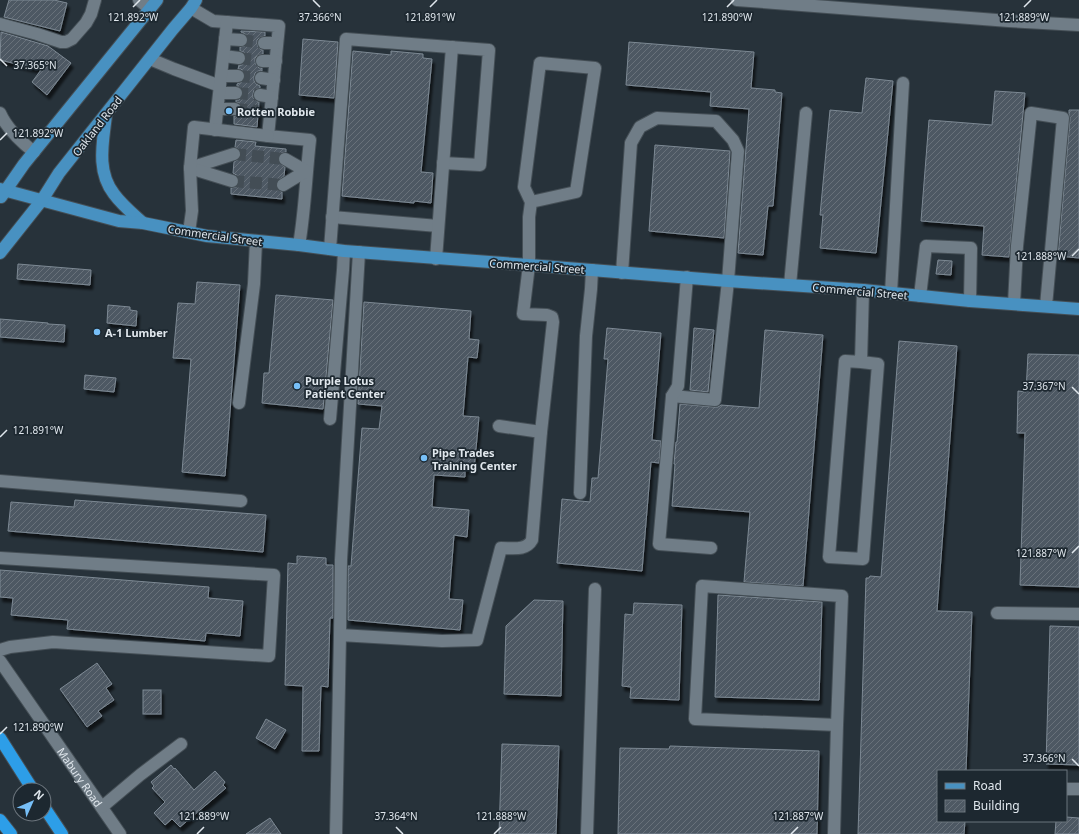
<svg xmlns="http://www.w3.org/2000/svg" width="1079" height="834" font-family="'Noto Sans',sans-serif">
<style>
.building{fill:url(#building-hatch);stroke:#7d8994;filter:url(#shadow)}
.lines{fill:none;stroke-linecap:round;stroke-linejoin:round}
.minor-tunnel{stroke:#434d55;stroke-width:12;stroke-dasharray:12 6;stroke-linecap:butt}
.minor-casing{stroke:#454f56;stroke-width:14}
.major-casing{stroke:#454f56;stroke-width:14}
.highway-casing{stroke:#454f56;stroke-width:14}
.minor{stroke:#707d87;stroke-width:12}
.major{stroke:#4891c1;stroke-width:12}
.highway{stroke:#2d9ee8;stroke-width:12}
.ticks{fill:none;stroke:#e0e7ed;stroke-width:1.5}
.poi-dot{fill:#77bff7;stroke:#1d2830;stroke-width:1.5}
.labels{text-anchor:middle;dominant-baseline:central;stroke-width:3.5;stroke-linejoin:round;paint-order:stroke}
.poi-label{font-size:11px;font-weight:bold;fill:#e0e7ed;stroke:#1d2830;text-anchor:start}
.street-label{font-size:11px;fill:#e0e7ed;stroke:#1d2830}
.ticks-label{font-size:10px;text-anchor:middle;fill:#e0e7ed;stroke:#1d2830;stroke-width:3.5;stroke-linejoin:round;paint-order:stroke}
</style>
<defs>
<pattern id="building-hatch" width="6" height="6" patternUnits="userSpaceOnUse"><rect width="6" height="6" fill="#4e5963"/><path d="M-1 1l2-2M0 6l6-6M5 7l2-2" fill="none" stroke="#67717a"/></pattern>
<filter id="shadow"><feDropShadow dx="2.5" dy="4.5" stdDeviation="1" flood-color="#0009"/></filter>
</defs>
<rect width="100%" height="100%" fill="#27323a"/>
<!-- building -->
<g class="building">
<path d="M9 0H54L67 3 60 31 4 17Z"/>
<path d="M241 31 265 32V36L260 37 257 40V43L258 47 260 49 263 50V54L258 55 255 58V61L256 65 259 68H262V71H258L255 73 254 77V81L256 84 260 86V88L254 90 253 94V98L255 100 259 102 257 127 234 124V116L239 115 242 112V109L241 105 239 103 236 102V100H239L242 97 243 93 242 89 237 86V84L242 82 245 79V76L244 72 241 69H238L239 65H242L245 63 246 59V55L244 52 240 51V47L245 46 247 44 248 41V36L245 34 241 32Z"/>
<path d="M1 32 48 46 71 63 47 95 32 82 41 70 0 60Z"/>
<path d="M303 39 338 42 334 98 299 95Z"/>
<path d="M629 42 754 52 751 88 775 90V92L782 93 773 206H768L763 255 738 253 749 109 710 106 711 92 626 85Z"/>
<path d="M353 51 391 55V51L423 54V58L432 59 421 172 433 173 431 203 414 201V203L342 196Z"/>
<path d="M866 78 893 81 876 253 820 248 823 215H820L830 110 862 113Z"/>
<path d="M995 91 1025 93 1009 257 982 255 984 226 921 221 929 120 992 125Z"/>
<path d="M1069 110H1079V258L1058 256 1070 119 1069 114Z"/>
<path d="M236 140 256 142 255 146 286 149V152L281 153 278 156V159L279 163 285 167 284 176 277 181 276 185 277 189 282 192V199L231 194V188L237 187 239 183V179L238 176 233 173 234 162 239 159 241 155V152L239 149 235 147Z"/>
<path d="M655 145 730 151V152L724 238 649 231Z"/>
<path d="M938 260 952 261 951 275 936 274Z"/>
<path d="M18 264 91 270 90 285 17 279Z"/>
<path d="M197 282 240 285 225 476 182 472 191 359 173 358 178 303 195 304Z"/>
<path d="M276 295 333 300 323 409 262 403 264 373H269Z"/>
<path d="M364 302 471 311 469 339 479 340 477 358 468 357 463 416 479 417 474 470 465 469V477L434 475 432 507 469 510 467 537 454 535 449 599 463 600 460 630 348 620V566H351L362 428 379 429 382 406 358 404Z"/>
<path d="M108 305 130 307V310L137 311 136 326 107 323Z"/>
<path d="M0 319 48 323V324L65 325 64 342 0 337Z"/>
<path d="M607 328 661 333 652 440 661 441 659 463 651 462 642 571 557 563 562 499 590 502 592 478H598L608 359H604Z"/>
<path d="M694 328 714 330 708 392 690 390Z"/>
<path d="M765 330 823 335 803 586 744 582 750 512 672 506 675 464H674L676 442H677L680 404 714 407H718L721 405 759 408Z"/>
<path d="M899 341 957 346 937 611 972 612 966 771H938V821H965L964 834H858L866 578H869L870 576 881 577Z"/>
<path d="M1028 354 1079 355V587L1020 585 1025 433H1017L1018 391 1026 392Z"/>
<path d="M85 375 116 378 114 392 84 389Z"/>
<path d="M75 500 266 515 263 552 8 531 11 502 74 507Z"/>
<path d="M297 556 326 558V565H333V618H330L328 687 321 686 319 751H302L303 686 285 685 288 563 297 564Z"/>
<path d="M0 570 209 587 208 598 243 601 240 636 206 633 205 641 67 629 68 620 11 615 13 598 0 597Z"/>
<path d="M718 595 822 602 819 700 715 697Z"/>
<path d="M534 600 563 601 561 696 504 694 506 626Z"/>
<path d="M634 603 682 605 679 700 630 698 631 687 622 686 625 614 633 615Z"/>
<path d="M1050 626 1079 627V765L1046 764Z"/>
<path d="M97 663 112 684 106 688 114 700 98 711 102 716 87 727 60 689Z"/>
<rect x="143" y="690" width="18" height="24"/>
<path d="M266 719 286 730 275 749 256 738Z"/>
<path d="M502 744 559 746 556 834H499Z"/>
<path d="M670 746 819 751 817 834H618L620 748 669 749Z"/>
<path d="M171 765 174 769 175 768 194 790 215 771 225 782 223 785 226 788 180 827 172 819 165 825 154 813 165 802 152 788 154 786 151 782Z"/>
<path d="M1066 817 1079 818V834H1055L1056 821H1066Z"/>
<path d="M270 818 281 834H246Z"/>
</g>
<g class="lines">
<!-- minor-tunnel -->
<g class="minor-tunnel">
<path d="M241 40 264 43"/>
<path d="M239 58 262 61"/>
<path d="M238 76 261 78"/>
<path d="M236 93 260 95"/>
<path d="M235 109 258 111"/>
<path d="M234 154 285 159"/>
<path d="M232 181 283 185"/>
</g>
<!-- minor casing -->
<g class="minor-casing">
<g id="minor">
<path d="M139 0 150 9"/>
<path d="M737 0 1009 21 1079 25"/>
<path d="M191 8 213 21 279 26 268 136 310 140C306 175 305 211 299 245"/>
<path d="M0 24 37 34 61 42H66L72 39 86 23 91 14 95 0"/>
<path d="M225 39 241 40"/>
<path d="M264 43H277"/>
<path d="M224 56 239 58"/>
<path d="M150 59 174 69 220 86"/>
<path d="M262 61H276"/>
<path d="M222 76H238"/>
<path d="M261 78 274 80"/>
<path d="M220 93H236"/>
<path d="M260 95 272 97"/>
<path d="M218 109H235"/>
<path d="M0 113C7 129 20 141 34 152"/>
<path d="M215 130 227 22"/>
<path d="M190 168 234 154"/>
<path d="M190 168 232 181"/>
<path d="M283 185 306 171 285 159"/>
<path d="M332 217 438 226"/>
<path d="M189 232 192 211 190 168 194 127 268 136"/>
<path d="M330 249 346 39 489 50 480 165 443 163"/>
<path d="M436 259 452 47"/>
<path d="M622 273 631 143 640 127 657 118 716 121 733 140 738 151 728 281 715 400 672 396"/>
<path d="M687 277 678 386 672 396 659 544 711 548"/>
<path d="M790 285 806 113"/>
<path d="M891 293 903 83"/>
<path d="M920 296 926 246 971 248 970 301"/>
<path d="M1014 304 1017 246 1031 113 1063 118 1046 306"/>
<path d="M861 362 878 364 863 559 829 557 845 361 861 362 863 290"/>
<path d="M239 403 254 284 256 241"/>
<path d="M330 419 343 270 344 251"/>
<path d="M499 426 541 432"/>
<path d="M0 481 241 501"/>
<path d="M580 493 586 336 591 289 592 270"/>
<path d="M0 558 274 575 269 656 53 642 10 647 0 650"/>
<path d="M997 613 1079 614"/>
<path d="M340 635 341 560 359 252"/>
<path id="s1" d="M0 661 120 834"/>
<path d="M1066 789H1079"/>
<path d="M102 807 140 775 181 744"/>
<path d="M336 834 340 635 442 641 477 640 501 548C513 548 526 551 532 540L541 432 553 322 552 317 547 315 523 314 529 265V217L531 202 524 187 540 63 595 68 576 192 531 202"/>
<path d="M587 834 595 589"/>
<path d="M834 834 837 725 842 596 702 586 695 719 837 725"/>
</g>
</g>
<!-- major casing -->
<g class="major-casing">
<g id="major">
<path d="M106 115C103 142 96 171 114 194 122 205 133 214 143 223"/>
<path d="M0 189 119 221 143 223 207 236 299 245 344 251 529 265 728 281 863 290 970 301 1079 309"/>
<path d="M1 197 24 164 157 0"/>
<path d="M0 253 42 200 59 173 173 29 191 8 196 0"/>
</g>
</g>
<!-- highway casing -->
<g class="highway-casing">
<g id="highway">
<path d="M0 738 33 790"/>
<path d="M44 807 62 834"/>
<path d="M0 820 11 834"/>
</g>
</g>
<!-- minor -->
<use href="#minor" class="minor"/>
<!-- major -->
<use href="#major" class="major"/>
<!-- highway -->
<use href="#highway" class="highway"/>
</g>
<!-- ticks -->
<path class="ticks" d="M313 0 320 7M133 7 140 0M430 7 437 0M727 7 734 0M1024 7 1031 0M0 59 7 66M0 140 7 133M1072 256 1079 249M1072 387 1079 394M0 437 7 430M1072 553 1079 546M0 734 7 727M1072 759 1079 766M396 827 403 834M197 834 204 827M494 834 501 827M791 834 798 827"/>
<!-- markers -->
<g class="poi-dot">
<circle cx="229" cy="111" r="4"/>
<circle cx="97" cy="332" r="4"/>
<circle cx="297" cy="386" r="4"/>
<circle cx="424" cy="458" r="4"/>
</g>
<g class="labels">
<!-- poi labels -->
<g class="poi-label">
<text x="237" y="111">Rotten Robbie</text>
<text x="105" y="332">A-1 Lumber</text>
<text x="305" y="380">Purple Lotus<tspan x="305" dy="13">Patient Center</tspan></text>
<text x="432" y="452">Pipe Trades<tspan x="432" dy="13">Training Center</tspan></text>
</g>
<!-- street labels -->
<g class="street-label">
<text transform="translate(97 126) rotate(-52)">Oakland Road</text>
<text transform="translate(215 235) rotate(8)">Commercial Street</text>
<text transform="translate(537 266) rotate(4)">Commercial Street</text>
<text transform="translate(860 291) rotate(5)">Commercial Street</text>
<text stroke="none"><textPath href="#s1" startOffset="141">Mabury Road</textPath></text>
</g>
</g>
<g class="ticks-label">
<text x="133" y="21">121.892°W</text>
<text x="320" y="21">37.366°N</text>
<text x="430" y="21">121.891°W</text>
<text x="727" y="21">121.890°W</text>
<text x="1024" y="21">121.889°W</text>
<text x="35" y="69">37.365°N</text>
<text x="38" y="137">121.892°W</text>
<text x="1041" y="260">121.888°W</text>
<text x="1044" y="390">37.367°N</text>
<text x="38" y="434">121.891°W</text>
<text x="1041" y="557">121.887°W</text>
<text x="38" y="731">121.890°W</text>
<text x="1044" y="762">37.366°N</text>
<text x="204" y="820">121.889°W</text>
<text x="501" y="820">121.888°W</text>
<text x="798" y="820">121.887°W</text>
<text x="396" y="820">37.364°N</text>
</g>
<!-- legend -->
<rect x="937" y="770" width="130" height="52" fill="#1d2830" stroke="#6b747c"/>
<rect x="945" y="783" width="20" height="6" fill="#4891c1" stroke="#6b747c"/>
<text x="973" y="790" font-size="12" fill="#e0e7ed">Road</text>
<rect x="945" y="800" width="20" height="12" fill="url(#building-hatch)" stroke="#6b747c"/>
<text x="973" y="810" font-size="12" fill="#e0e7ed">Building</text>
<!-- north arrow -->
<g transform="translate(32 802) rotate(45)"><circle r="19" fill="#1d2830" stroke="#6b747c"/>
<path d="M0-3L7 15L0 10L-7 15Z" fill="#77bff7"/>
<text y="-6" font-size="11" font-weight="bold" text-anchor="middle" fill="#e0e7ed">N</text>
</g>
</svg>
